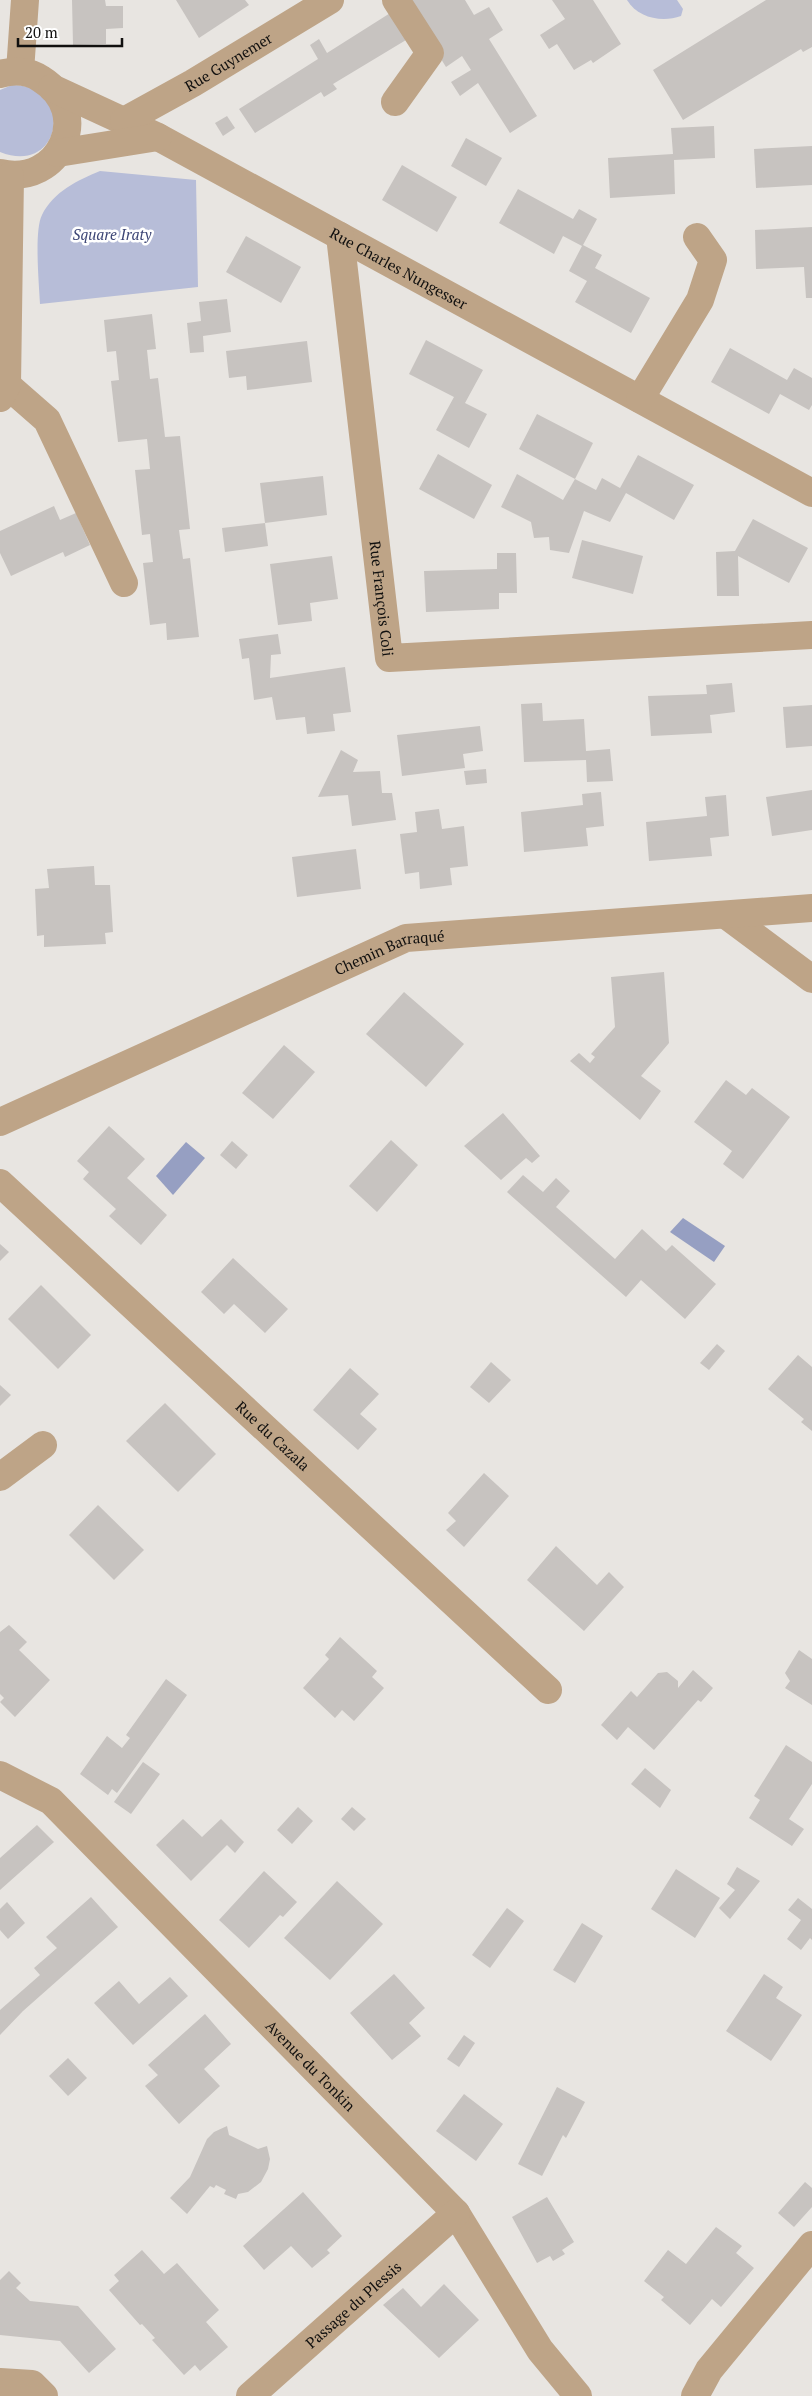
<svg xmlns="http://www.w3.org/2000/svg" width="812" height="2396" font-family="'PT Serif',serif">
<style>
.green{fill:#b7bdd8}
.water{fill:#969fc2}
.building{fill:#c7c3c0}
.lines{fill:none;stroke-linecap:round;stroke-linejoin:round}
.minor{stroke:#bea487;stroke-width:28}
.labels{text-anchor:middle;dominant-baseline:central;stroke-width:5;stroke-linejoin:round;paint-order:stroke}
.street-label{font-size:15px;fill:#11100f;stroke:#fff}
.park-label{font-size:15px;font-style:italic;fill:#3c4575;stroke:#fff}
</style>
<rect width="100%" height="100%" fill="#e8e5e1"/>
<!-- green -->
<g class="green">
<path d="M627 0H677L683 9 681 16C662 23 638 18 627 0Z"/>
<path d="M12 85C76 85 62 177 0 152V90Z"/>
<path d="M100 171 196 180 198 287 40 304C39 284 34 230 42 215 53 192 78 180 100 171Z"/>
</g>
<!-- water -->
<g class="water">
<path d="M186 1142 205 1158 173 1195 156 1176Z"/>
<path d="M683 1218 725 1246 714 1262 670 1232Z"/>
</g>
<!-- building -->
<g class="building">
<path d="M72 0H105L106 6H123V28L106 29V44L73 45Z"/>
<path d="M176 0H245L249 5 199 38Z"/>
<path d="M413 0H465L474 15 489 7 503 30 489 39 537 116 510 133 478 83 460 96 451 82 471 70 462 56 446 67 407 4Z"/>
<path d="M552 0H593L621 44 593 63 591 60 574 70 557 44 549 49 540 35 565 19Z"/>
<path d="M766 0H812V47L803 52 801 49 683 120 653 70Z"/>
<path d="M395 10 411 37 333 84 337 89 324 97 321 92 255 133 239 109 318 59 310 45 319 39 327 53Z"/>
<path d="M227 116 235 128 223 136 215 123Z"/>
<path d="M714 126 715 158 674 160 675 194 610 198 608 158 673 154 671 128Z"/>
<path d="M466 138 502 158 486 186 451 166Z"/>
<path d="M812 146V185L756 188 754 149Z"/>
<path d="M402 165 457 197 437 232 382 200Z"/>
<path d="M518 189 573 219 579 209 597 219 583 245 602 255 595 268 650 298 631 333 575 302 587 281 569 271 582 246 563 236 554 254 499 223Z"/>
<path d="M812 227V298H806L804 267 756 269 755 230Z"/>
<path d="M246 236 301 267 281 303 226 272Z"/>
<path d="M227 299 231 332 203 336 204 352 190 353 187 323 201 321 199 302Z"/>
<path d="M152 314 156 349 147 350 150 379 158 378 165 437 180 436 190 529 179 530 183 559 190 558 199 637 167 640 166 623 150 625 143 563 153 562 150 534 142 535 135 470 150 469 147 439 118 442 111 381 119 380 116 351 107 352 104 320Z"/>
<path d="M426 340 483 370 465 403 487 414 469 448 436 430 454 397 409 374Z"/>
<path d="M307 341 312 382 247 390 246 376 229 378 226 351Z"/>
<path d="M730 348 787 380 794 368 812 378V405L809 410 780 394 769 414 711 382Z"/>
<path d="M537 414 593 443 575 479 596 490 602 478 620 488 638 455 694 485 674 520 626 493 610 522 584 511 569 553 550 550 549 537 534 538 531 522 501 507 517 474 563 500 575 479 519 449Z"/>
<path d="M438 454 492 485 474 519 419 489Z"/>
<path d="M323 476 327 515 265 523 268 546 225 552 222 528 265 523 260 483Z"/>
<path d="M54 506 60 520 76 513 90 545 65 557 63 552 11 576 0 553V531Z"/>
<path d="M753 519 808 548 789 583 738 556 739 596H717L716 552 735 551Z"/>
<path d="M582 540 643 556 633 594 572 578Z"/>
<path d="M497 553H516L517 593H499V609L426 612 424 571 497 569Z"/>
<path d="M332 556 338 599 310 603 312 621 278 625 270 564Z"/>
<path d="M278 634 281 654 271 655 270 678 345 667 351 712 333 714 335 731 307 734 305 717 276 720 272 697 254 700 249 658 242 659 239 639Z"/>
<path d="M732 683 735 712 710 715 712 733 651 736 648 696 707 694 706 685Z"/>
<path d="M542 703 543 721 584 719 586 751 610 749 613 781 587 782 586 760 524 762 521 704Z"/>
<path d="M812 705V746L786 748 783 707Z"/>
<path d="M480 726 483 751 463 754 465 768 402 776 397 735Z"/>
<path d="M341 750 358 760 353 772 380 771 382 793H392L396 820 352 826 348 795 318 797Z"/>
<path d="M486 769 487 783 466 785 464 771Z"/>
<path d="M812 790V830L772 836 766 797Z"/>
<path d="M601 792 604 826 586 828 588 846 524 852 521 812 583 805 582 794Z"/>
<path d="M726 795 729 836 710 838 712 856 649 861 646 822 707 816 705 797Z"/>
<path d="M439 809 442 829 464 826 468 866 450 868 452 885 420 889 419 872 405 874 400 834 417 832 415 812Z"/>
<path d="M356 849 361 889 297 897 292 857Z"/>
<path d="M94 866 95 885H110L113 932 105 933 106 944 44 947V935L37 936 35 889 49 888 47 869Z"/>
<path d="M664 972 669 1043 641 1076 661 1091 640 1120 570 1061 579 1053 590 1063 595 1057 591 1054 615 1027 611 977Z"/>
<path d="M404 992 464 1044 426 1087 366 1034Z"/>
<path d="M284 1045 315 1072 273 1119 242 1093Z"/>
<path d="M726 1080 746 1095 752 1088 790 1117 743 1179 723 1164 732 1151 694 1122Z"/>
<path d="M503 1113 540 1156 532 1163 526 1158 501 1180 464 1146Z"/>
<path d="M109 1126 145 1159 127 1178 167 1215 141 1245 109 1216 116 1209 83 1179 89 1172 77 1161Z"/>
<path d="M391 1140 418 1165 377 1212 349 1186Z"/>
<path d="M232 1141 248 1155 236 1169 220 1155Z"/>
<path d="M523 1175 543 1192 556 1178 570 1191 556 1207 615 1259 642 1229 666 1251 672 1245 716 1284 685 1319 641 1280 626 1297 507 1192Z"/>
<path d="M0 1244 9 1252 0 1261Z"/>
<path d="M233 1258 288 1309 265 1333 234 1304 224 1314 201 1292Z"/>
<path d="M41 1285 91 1335 58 1369 8 1319Z"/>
<path d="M717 1344 725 1351 709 1370 700 1363Z"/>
<path d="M798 1355 812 1367V1431L801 1422 804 1419 768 1389Z"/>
<path d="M491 1362 511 1380 489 1403 470 1387Z"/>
<path d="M350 1368 379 1394 360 1414 377 1429 358 1450 313 1410Z"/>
<path d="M0 1385 11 1395 0 1406Z"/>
<path d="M165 1403 216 1454 178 1492 126 1441Z"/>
<path d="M484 1473 509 1496 464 1547 446 1530 456 1521 448 1513Z"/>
<path d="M98 1505 144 1550 114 1580 69 1535Z"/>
<path d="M556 1546 597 1585 609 1572 624 1587 584 1631 527 1580Z"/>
<path d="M9 1625 27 1642 19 1650 50 1680 15 1717 0 1702 4 1698 0 1694V1632Z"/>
<path d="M340 1637 377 1671 372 1677 384 1688 354 1721 342 1710 335 1718 303 1688 329 1659 325 1655Z"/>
<path d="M799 1650 812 1659V1705L785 1688 790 1681 785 1673Z"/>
<path d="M693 1670 713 1688 701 1702 698 1700 654 1750 628 1727 617 1740 601 1725 631 1691 637 1697 658 1673 667 1672 678 1681V1688Z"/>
<path d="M166 1679 187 1695 117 1793 112 1789 108 1795 80 1774 107 1736 122 1748 130 1738 126 1735Z"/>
<path d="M786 1745 812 1762V1784L789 1819 804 1829 792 1846 749 1818 760 1800 754 1796Z"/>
<path d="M143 1762 160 1774 131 1814 114 1802Z"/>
<path d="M645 1768 671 1790 660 1808 631 1784Z"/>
<path d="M298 1807 313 1821 292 1844 277 1830Z"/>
<path d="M352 1807 366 1819 354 1831 341 1819Z"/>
<path d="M183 1819 202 1837 221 1819 244 1842 235 1853 227 1845 191 1881 156 1845Z"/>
<path d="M37 1825 54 1842 0 1890V1858Z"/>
<path d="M737 1867 760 1881 730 1919 719 1908 735 1890 727 1884Z"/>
<path d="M676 1869 720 1898 695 1938 651 1909Z"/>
<path d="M264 1871 297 1902 283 1917 280 1915 249 1948 219 1920Z"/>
<path d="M337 1881 383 1924 330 1980 284 1938Z"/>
<path d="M91 1897 118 1927 23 2011 0 2035V2010L40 1975 34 1968 57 1948 46 1937Z"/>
<path d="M798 1898 812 1909V1940L810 1938 801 1950 787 1939 801 1920 788 1910Z"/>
<path d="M7 1902 25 1923 8 1939 0 1930V1909Z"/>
<path d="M507 1908 524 1921 490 1968 472 1955Z"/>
<path d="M582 1923 603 1936 575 1983 553 1970Z"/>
<path d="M394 1974 425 2008 409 2023 421 2036 392 2060 350 2013Z"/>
<path d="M764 1974 783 1987 776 1998 802 2015 771 2061 726 2031Z"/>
<path d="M170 1977 188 1996 133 2045 94 2003 119 1981 139 2004Z"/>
<path d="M205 2014 231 2044 204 2069 220 2086 179 2124 145 2086 158 2075 148 2065Z"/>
<path d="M464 2035 475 2043 459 2067 447 2059Z"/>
<path d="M68 2058 87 2078 68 2096 49 2076Z"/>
<path d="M557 2087 585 2102 566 2138 563 2135 542 2176 518 2164Z"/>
<path d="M464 2094 503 2124 476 2161 436 2131Z"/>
<path d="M227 2126 229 2135 258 2149 267 2146 270 2159 268 2169 261 2182 248 2192 238 2194 236 2199 224 2194 226 2190 216 2185 214 2188 210 2186 187 2214 170 2198 190 2177 207 2139 214 2132Z"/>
<path d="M805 2182 812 2188V2207L794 2227 778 2213Z"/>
<path d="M303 2192 342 2236 327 2250 330 2253 312 2268 291 2246 264 2270 243 2246Z"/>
<path d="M547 2197 574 2242 562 2250 565 2254 553 2261 550 2256 537 2263 512 2217Z"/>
<path d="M716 2227 742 2246 736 2253 754 2268 721 2307 712 2299 690 2325 661 2300 664 2297 644 2281 668 2250 686 2264Z"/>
<path d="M142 2250 164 2274 177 2263 219 2310 206 2322 228 2347 200 2371 195 2365 184 2375 152 2340 155 2338 142 2324 140 2325 109 2290 119 2281 114 2275Z"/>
<path d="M9 2271 21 2283 16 2288 30 2301 78 2306 116 2349 89 2373 60 2341 0 2335V2280Z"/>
<path d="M444 2284 479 2320 439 2358 383 2305 403 2288 421 2307Z"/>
</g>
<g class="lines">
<!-- minor -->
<g class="minor">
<path d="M20 71 25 0"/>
<path d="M0 74C14 70 29 71 41 79 94 112 60 187 0 173"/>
<path id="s1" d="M52 88 158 137 812 493"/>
<path d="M395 102 430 53 396 0"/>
<path id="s2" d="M124 121 193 83 330 0"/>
<path d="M58 153 158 137"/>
<path id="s3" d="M340 236 389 658 812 635"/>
<path d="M7 385 47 420 124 583"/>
<path d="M0 398 7 385 10 176"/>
<path d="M640 399 700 300 713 260 697 237"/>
<path d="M726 915 812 979"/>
<path id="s4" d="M0 1122 406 938 812 908"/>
<path id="s5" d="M0 1183 548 1690"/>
<path d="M0 1477 43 1445"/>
<path id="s6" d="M0 1775 51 1801 456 2213 540 2350 578 2396"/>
<path d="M0 2382 32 2384 44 2396"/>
<path id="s7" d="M250 2396 456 2213"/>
<path d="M695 2396 709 2370 812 2245"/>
</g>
</g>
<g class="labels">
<!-- street labels -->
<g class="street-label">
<text stroke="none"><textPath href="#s2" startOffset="120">Rue Guynemer</textPath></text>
<text stroke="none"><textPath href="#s1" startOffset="391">Rue Charles Nungesser</textPath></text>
<text stroke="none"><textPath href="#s3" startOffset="365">Rue François Coli</textPath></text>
<text stroke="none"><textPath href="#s4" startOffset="426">Chemin Barraqué</textPath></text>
<text stroke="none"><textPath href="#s5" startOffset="372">Rue du Cazala</textPath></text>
<text stroke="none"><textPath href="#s6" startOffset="428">Avenue du Tonkin</textPath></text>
<text stroke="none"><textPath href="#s7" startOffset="138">Passage du Plessis</textPath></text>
</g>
<!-- park labels -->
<g class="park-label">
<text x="112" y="234">Square Iraty</text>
</g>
</g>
<!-- scale -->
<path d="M18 38v8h104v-8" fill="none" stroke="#11100f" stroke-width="2.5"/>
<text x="25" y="38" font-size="15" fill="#11100f" stroke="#ffffff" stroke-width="4" paint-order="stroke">20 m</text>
</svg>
